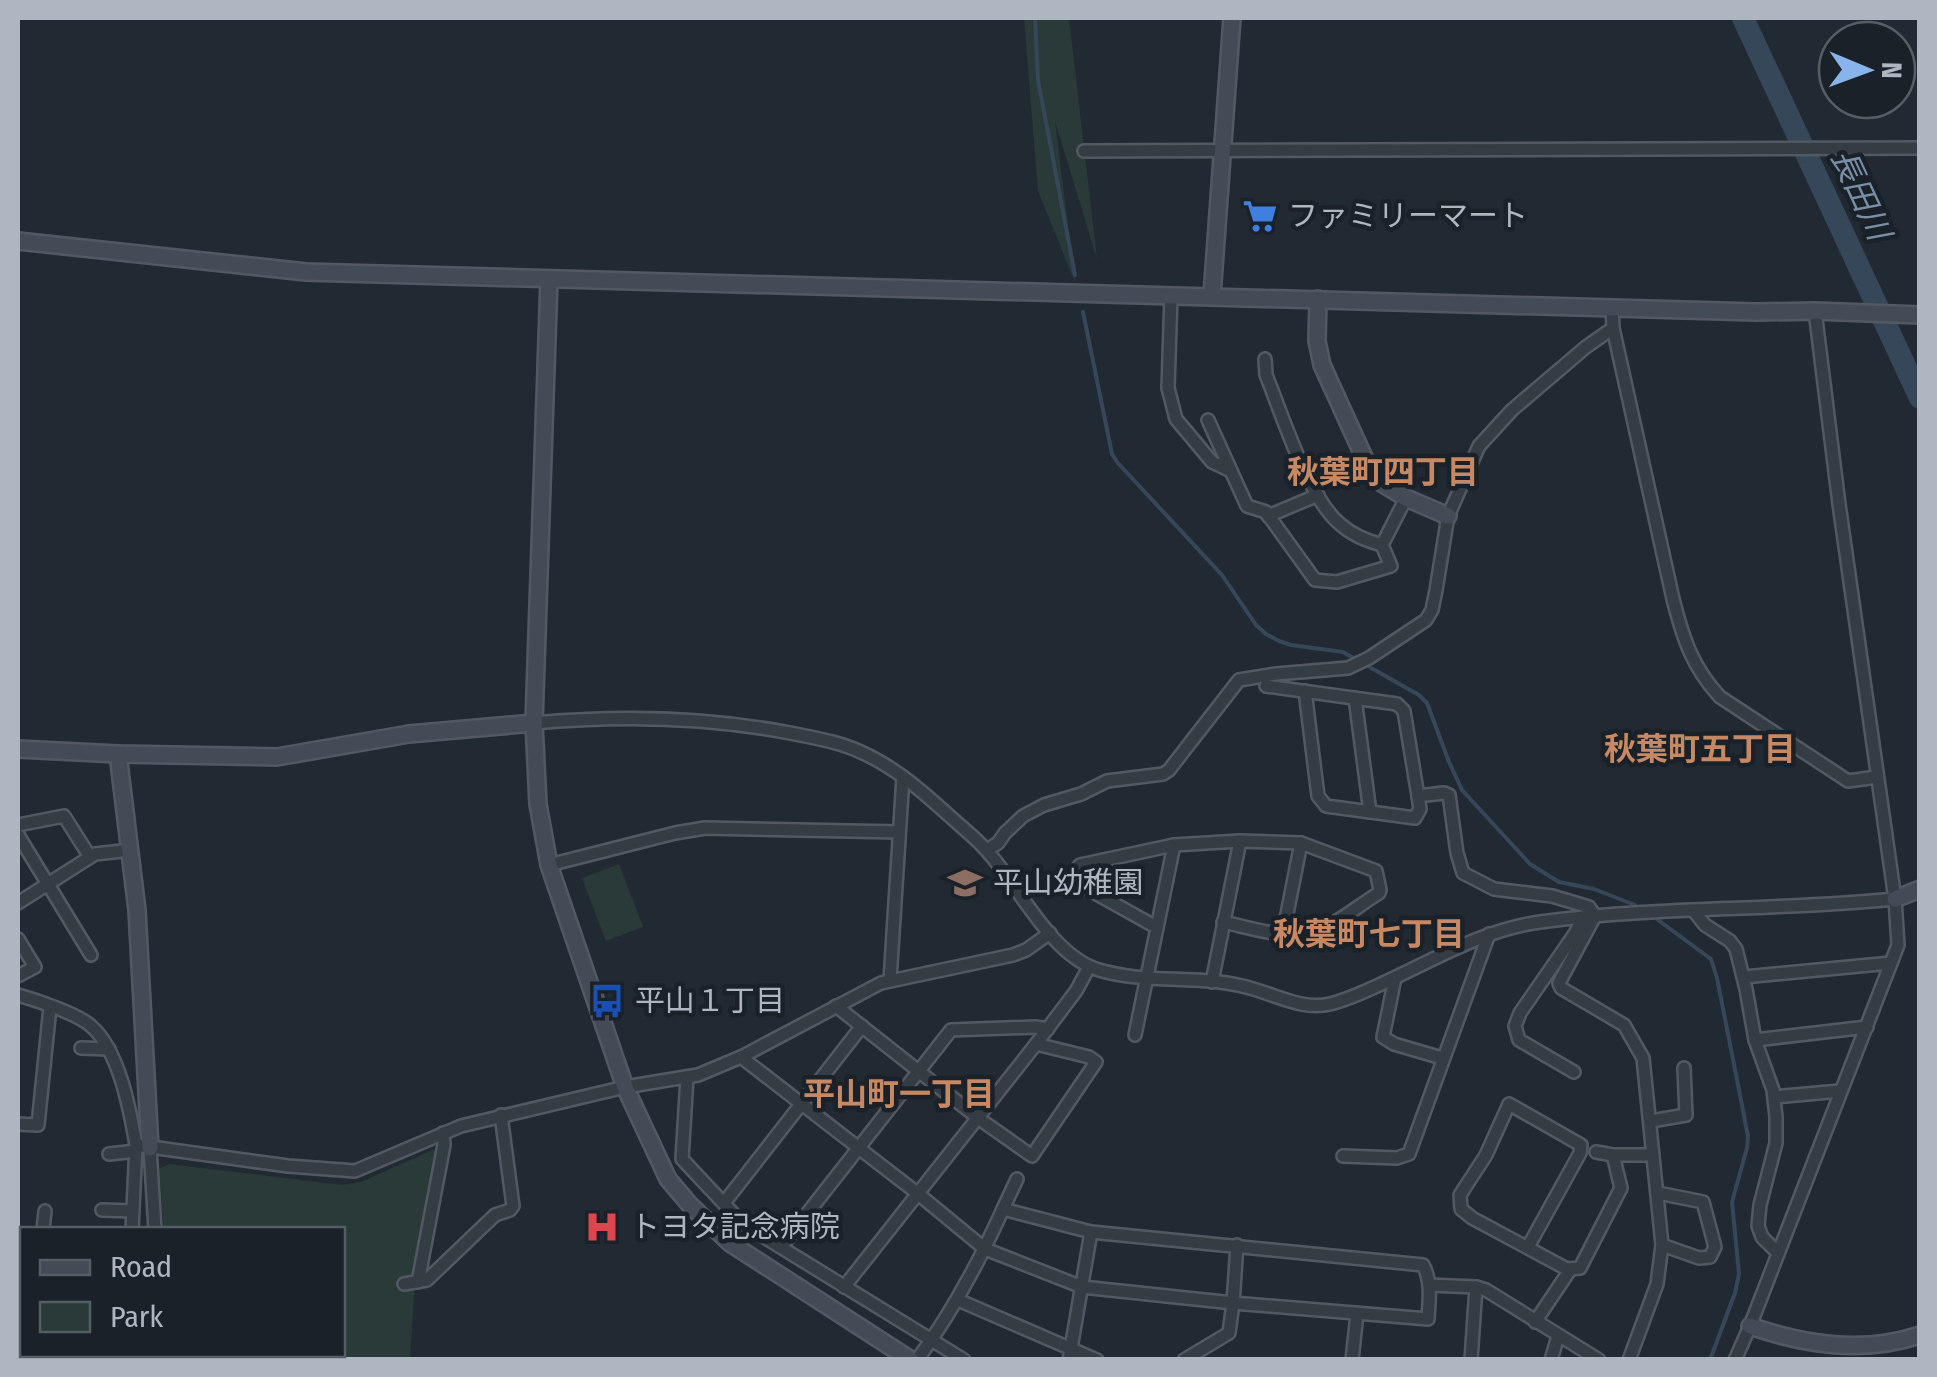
<svg xmlns="http://www.w3.org/2000/svg" width="1937" height="1377" font-family="'Fira Sans Condensed','Noto Sans JP',sans-serif">
<style>
.green{fill:#293a39}
.lines{fill:none;stroke-linecap:round;stroke-linejoin:round}
.stream{stroke:#364759;stroke-width:4}
.river{stroke:#364759;stroke-width:22}
.street-casing{stroke:#525962;stroke-width:16}
.secondary-casing{stroke:#525962;stroke-width:20}
.street{stroke:#343c44;stroke-width:11}
.secondary{stroke:#434b56;stroke-width:15}
.labels{text-anchor:middle;dominant-baseline:central;stroke-width:9;stroke-linejoin:round;paint-order:stroke}
.poi-label{font-size:30px;fill:#aeb6c1;stroke:#1a2128;text-anchor:start}
.water-label{font-size:32px;font-style:italic;fill:#798fa7;stroke:#1a2128}
.neighbourhood-label{font-size:32px;font-weight:bold;fill:#c68964;stroke:#1a2128}
</style>
<rect width="100%" height="100%" fill="#212a33"/>
<!-- green -->
<g class="green">
<path d="M1024 18H1069L1097 259 1055 121 1075 282 1038 191Z"/>
<path d="M619 864 643 927 606 941 582 878Z"/>
<path d="M439 1147 415 1279 410 1359H174V1355L342 1354V1230L164 1229 159 1169 169 1164 342 1185 361 1182Z"/>
</g>
<g class="lines">
<!-- stream -->
<g class="stream">
<path d="M1035 18 1038 80 1075 275"/>
<path d="M1083 312 1112 454 1117 462 1222 575 1256 625 1266 634 1279 641 1291 645 1343 652 1419 695 1427 703 1449 762 1462 790 1530 864 1559 882 1594 889 1635 905"/>
<path d="M1658 920 1711 959 1717 978 1748 1136 1747 1148 1732 1202 1739 1274 1735 1293 1710 1360"/>
</g>
<!-- river -->
<path class="river" d="M1743 18 1920 398"/>
<!-- street casing -->
<g class="street-casing">
<g id="street">
<path d="M1084 151 1920 148"/>
<path d="M1171 295 1168 388 1176 419 1212 462 1231 471"/>
<path d="M1612 307 1613 328 1673 599C1683 638 1692 667 1720 697L1848 781 1877 777"/>
<path d="M1265 359 1266 375C1282 414 1308 498 1340 524 1352 535 1367 541 1382 545"/>
<path d="M1208 420 1247 506 1266 512 1315 580 1337 582 1391 566 1382 545 1406 498"/>
<path d="M1268 516 1318 495"/>
<path d="M1266 686 1397 704 1404 711 1418 796"/>
<path d="M1305 691 1318 796 1326 806 1415 818 1420 809 1418 796 1444 793 1449 795 1457 853 1463 873 1494 889 1552 896 1589 907 1595 916"/>
<path d="M1355 698 1370 812"/>
<path d="M534 723C620 715 706 717 790 733 815 738 840 742 863 753 898 769 925 794 954 820 965 830 977 839 987 851 1019 886 1051 956 1099 970 1146 984 1195 975 1242 986 1271 992 1300 1011 1330 1004 1346 1000 1364 992 1379 985 1432 961 1482 930 1540 922 1658 906 1777 911 1895 899"/>
<path d="M18 825 64 816 90 857"/>
<path d="M18 835 91 955"/>
<path d="M987 850 998 843 1005 833 1023 816 1044 805 1081 794 1107 781 1163 774 1169 770 1239 680 1276 674 1348 668 1369 658 1426 620 1432 610 1436 590 1448 516 1479 446 1512 410 1586 347 1613 328"/>
<path d="M549 865 675 833 705 828 899 832"/>
<path d="M18 903 95 854 131 850"/>
<path d="M1694 911 1705 925 1730 941 1736 949 1746 989 1755 1040 1773 1090 1776 1117V1143L1760 1205 1758 1226 1762 1237 1778 1253"/>
<path d="M1595 916 1559 983 1561 988 1624 1025 1643 1058 1662 1245 1657 1284 1629 1360"/>
<path d="M1223 922C1252 928 1288 941 1317 931 1339 923 1359 905 1379 893L1380 890 1376 871 1301 843 1240 841"/>
<path d="M1156 927 1077 883 1073 874 1080 865 1174 845"/>
<path d="M1283 934 1301 843"/>
<path d="M18 939 35 967 18 976"/>
<path d="M1744 977 1891 963"/>
<path d="M1395 978 1383 1037 1394 1044 1442 1058"/>
<path d="M890 980 903 777"/>
<path d="M18 995C36 1000 78 1014 91 1026 119 1050 130 1110 136 1145L288 1166 355 1171 461 1126 625 1087 698 1075 741 1057 881 983 1013 955 1026 950 1050 933"/>
<path d="M836 1006 978 1118 1032 1156 1096 1062 1089 1057 1036 1044"/>
<path d="M1135 1035 1174 845 1240 841 1212 982"/>
<path d="M1755 1040 1867 1027"/>
<path d="M81 1048 109 1049"/>
<path d="M741 1057 917 1193 985 1249 1082 1287 1233 1303 1428 1319C1429 1301 1432 1281 1423 1265L1091 1232 1003 1209C979 1262 952 1313 917 1360"/>
<path d="M1574 1072 1519 1040 1515 1026 1520 1013 1576 932 1583 917"/>
<path d="M687 1078 682 1159 743 1224 964 1360"/>
<path d="M1774 1097 1840 1091"/>
<path d="M1651 1121 1686 1115 1684 1068"/>
<path d="M18 1124 38 1125 50 1007"/>
<path d="M150 1148 155 1230"/>
<path d="M1596 1152 1613 1155H1653"/>
<path d="M109 1154 136 1151"/>
<path d="M1343 1156 1397 1158 1409 1154 1489 934"/>
<path d="M1658 1193 1703 1202 1715 1247 1710 1257 1699 1258 1662 1245"/>
<path d="M724 1203 862 1026"/>
<path d="M1003 1209 1017 1179"/>
<path d="M102 1210 133 1211"/>
<path d="M43 1230 45 1211"/>
<path d="M132 1230 136 1145"/>
<path d="M781 1247 951 1030 1035 1027 1048 1029"/>
<path d="M1528 1247 1580 1153 1581 1145 1509 1104 1486 1155 1460 1195 1461 1209 1472 1218 1567 1269 1580 1268 1621 1188 1613 1155"/>
<path d="M18 1273H22"/>
<path d="M418 1282 444 1145 443 1133"/>
<path d="M404 1284 427 1280 495 1215 510 1210 513 1206 501 1115"/>
<path d="M1429 1285 1476 1287 1486 1290 1599 1360"/>
<path d="M844 1287 1036 1044 1076 991 1089 967"/>
<path d="M958 1300 1097 1360"/>
<path d="M1535 1322 1570 1270"/>
<path d="M164 1354V1360"/>
<path d="M140 1360 142 1354"/>
<path d="M1069 1360 1091 1232"/>
<path d="M1184 1360 1229 1333 1233 1303 1237 1245"/>
<path d="M1352 1360 1357 1314"/>
<path d="M1471 1360 1476 1287"/>
<path d="M1551 1360 1558 1336"/>
<path d="M1735 1360 1750 1326 1898 945 1895 899 1839 504 1815 311"/>
</g>
</g>
<!-- secondary casing -->
<g class="secondary-casing">
<g id="secondary">
<path d="M18 241 306 272 1756 312 1815 311 1920 315"/>
<path d="M549 280 534 723 538 804 549 865 625 1087 668 1179 690 1205 730 1243 911 1360"/>
<path d="M1212 296 1232 18"/>
<path d="M1318 299 1317 341 1322 365 1368 466 1383 484 1406 498 1448 516"/>
<path d="M18 749 118 754 277 757 409 734 534 723"/>
<path d="M118 754 137 910 150 1148"/>
<path d="M1895 899 1920 889"/>
<path d="M1750 1326C1806 1345 1863 1354 1920 1335"/>
</g>
</g>
<!-- street -->
<use href="#street" class="street"/>
<!-- secondary -->
<use href="#secondary" class="secondary"/>
</g>
<!-- icons -->
<defs>
<g id="supermarket-bare" transform="scale(2.7)"><path d="M-6-5.5h2.5l.6 2H6L4.5 2H-2.5L-4.4-4H-6ZM-1.5 3.2a1.3 1.3 0 1 0 .1 0ZM3 3.2a1.3 1.3 0 1 0 .1 0Z" fill="#3f7fe0" stroke="#1a2128" stroke-width="2.5" paint-order="stroke"/></g>
<g id="school-bare" transform="scale(2.7)"><path d="M0-5L7-2L0 1L-7-2ZM-4 1L0 2.5L4 1V4Q0 6-4 4Z" fill="#8d6e63" stroke="#1a2128" stroke-width="2.5" paint-order="stroke"/></g>
<g id="bus-bare" transform="scale(2.7)"><path d="M-5-6H5V4H4V6H2V4H-2V6H-4V4H-5ZM-3.5-4V0h7V-4ZM-3.5 1.2v1.5H-2V1.2ZM2 1.2v1.5H3.5V1.2Z" fill="#1a4fb4" stroke="#1a2128" stroke-width="2.5" paint-order="stroke"/></g>
<g id="hospital-bare" transform="scale(2.7)"><path d="M-5-5h3v3.5h4V-5h3V5h-3V1.5h-4V5h-3Z" fill="#e0444e" stroke="#1a2128" stroke-width="2.5" paint-order="stroke"/></g>
</defs>
<g fill-rule="evenodd">
<use href="#supermarket-bare" x="1260" y="216"/>
<use href="#school-bare" x="965" y="883"/>
<use href="#bus-bare" x="607" y="1001"/>
<use href="#hospital-bare" x="602" y="1227"/>
</g>
<g class="labels">
<!-- poi labels -->
<g class="poi-label">
<text x="1288" y="216">ファミリーマート</text>
<text x="993" y="883">平山幼稚園</text>
<text x="635" y="1001">平山１丁目</text>
<text x="630" y="1227">トヨタ記念病院</text>
</g>
<!-- water labels -->
<g class="water-label">
<text transform="translate(1861 194) rotate(65)">長田川</text>
</g>
<!-- neighbourhood labels -->
<g class="neighbourhood-label">
<text x="1383" y="472">秋葉町四丁目</text>
<text x="1700" y="749">秋葉町五丁目</text>
<text x="1369" y="934">秋葉町七丁目</text>
<text x="899" y="1094">平山町一丁目</text>
</g>
</g>
<!-- border -->
<rect width="1937" height="1377" fill="none" stroke="#aeb6c1" stroke-width="40"/>
<!-- legend -->
<rect x="20" y="1227" width="325" height="130" fill="#1a2128" stroke="#555d65" stroke-width="2.5"/>
<rect x="40" y="1260" width="50" height="15" fill="#434b56" stroke="#555d65" stroke-width="2.5"/>
<text x="110" y="1277" font-size="30" fill="#aeb6c1">Road</text>
<rect x="40" y="1302" width="50" height="30" fill="#293a39" stroke="#555d65" stroke-width="2.5"/>
<text x="110" y="1327" font-size="30" fill="#aeb6c1">Park</text>
<!-- north arrow -->
<g transform="translate(1867 70) rotate(91)"><circle r="48" fill="#1a2128" stroke="#555d65" stroke-width="2.5"/>
<path d="M0-8L18 38L0 25L-18 38Z" fill="#89b4eb"/>
<text y="-15" font-size="28" font-weight="bold" text-anchor="middle" fill="#aeb6c1">N</text>
</g>
</svg>
